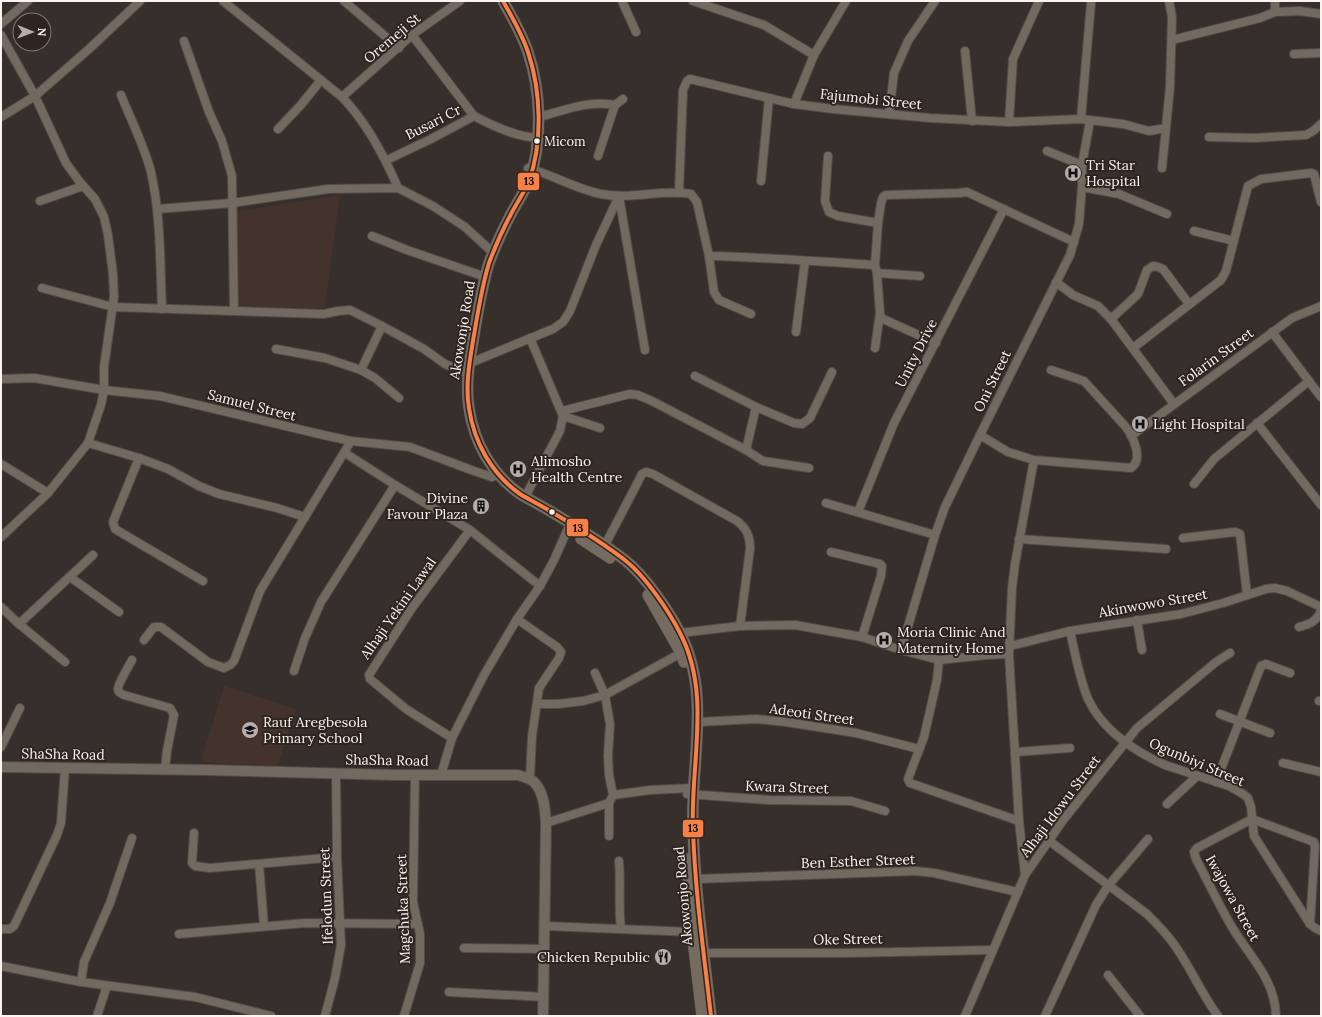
<svg xmlns="http://www.w3.org/2000/svg" width="1322" height="1017" font-family="Lora,serif">
<style>
.built{fill:#43332c}
.lines{fill:none;stroke-linecap:round;stroke-linejoin:round}
.minor-casing{stroke:#514b48;stroke-width:10}
.tertiary-casing{stroke:#514b48;stroke-width:12}
.secondary-casing{stroke:#514b48;stroke-width:12}
.minor{stroke:#726960;stroke-width:8}
.tertiary{stroke:#726960;stroke-width:10}
.secondary{stroke:#756b61;stroke-width:11}
.bus-1-casing{stroke:#2f2520;stroke-width:7}
.bus-1{stroke:#f78048;stroke-width:4}
.bus-dot{fill:#fbf3f0;stroke:#2f2520;stroke-width:1.5}
.labels{text-anchor:middle;dominant-baseline:central;stroke-width:4;stroke-linejoin:round;paint-order:stroke}
.bus-label{font-size:13px;fill:#fbf3f0;stroke:#2f2520;text-anchor:start}
.street-label{font-size:14px;fill:#fbf3f0;stroke:#2f2520}
.poi-label{font-size:14px;fill:#fbf3f0;stroke:#2f2520;text-anchor:start}
.line-badge{stroke:#2f2520;stroke-width:1.5}
.pale-badge-label{font-size:11px;text-anchor:middle;font-weight:bold;fill:#111}
</style>
<rect width="100%" height="100%" fill="#362f2c"/>
<!-- built -->
<g class="built">
<path d="M340 195 325 308 235 310 233 212Z"/>
<path d="M224 686 296 709 278 766 202 762 204 751Z"/>
</g>
<g class="lines">
<!-- minor casing -->
<g class="minor-casing">
<g id="minor">
<path d="M223 1 342 97C367 123 384 155 398 188"/>
<path d="M344 1 399 48"/>
<path d="M622 1 636 32"/>
<path d="M693 1 764 25 814 55"/>
<path d="M1275 1V12"/>
<path d="M1 24 28 1"/>
<path d="M1 35 35 96 66 163 79 181 95 199 104 217 108 235 113 274 114 297 104 367V390L101 405 88 443 48 493 1 537"/>
<path d="M412 35 474 116"/>
<path d="M1172 40 1260 18 1275 12 1300 11 1321 14"/>
<path d="M184 41 209 112 222 141 232 176 234 311"/>
<path d="M965 51 972 121"/>
<path d="M1294 54 1321 53"/>
<path d="M121 95C131 120 144 145 151 172 161 217 160 263 162 309"/>
<path d="M342 97 412 35 460 1"/>
<path d="M794 104 814 55 846 1"/>
<path d="M889 114 894 73 908 41 935 1"/>
<path d="M1 117 35 96 89 49 140 1"/>
<path d="M538 117C565 111 585 100 615 105"/>
<path d="M1081 119 1091 3"/>
<path d="M1009 122 1013 59 1039 1"/>
<path d="M278 129 300 106 321 80"/>
<path d="M1209 137 1253 138 1306 135 1313 131 1321 124"/>
<path d="M1047 151 1082 165"/>
<path d="M598 156 615 105 623 99"/>
<path d="M828 156 825 201 829 212 838 216 878 223"/>
<path d="M387 160 431 139 474 116C493 126 516 137 538 138"/>
<path d="M528 168C553 175 576 189 601 194 631 200 661 189 691 194L697 202 709 256 714 292 719 300 751 314"/>
<path d="M1162 168 1170 87 1172 17 1169 1"/>
<path d="M761 181 769 98"/>
<path d="M1082 187 1119 194 1167 214"/>
<path d="M679 192 683 90 687 81 690 79 794 104 833 109 930 118 1009 122 1081 119 1123 124 1149 131 1166 128"/>
<path d="M619 196 645 350"/>
<path d="M40 201 83 186"/>
<path d="M158 209 232 203 328 189 398 188 433 206 465 227 489 249"/>
<path d="M1194 231 1234 241"/>
<path d="M372 236 407 250 480 275"/>
<path d="M709 256C764 257 820 262 875 265"/>
<path d="M877 273 920 276"/>
<path d="M1056 282 1073 295 1098 306 1111 319 1174 404"/>
<path d="M42 288 113 307 324 314 338 311 350 310 382 326 424 349 445 364 463 372"/>
<path d="M880 313 881 318 936 343"/>
<path d="M1111 319 1138 294 1147 270 1153 266 1158 267 1163 269 1189 304"/>
<path d="M796 332 805 261"/>
<path d="M1272 332 1321 397"/>
<path d="M875 348 880 313 877 273 875 265 878 223 881 203 883 197 886 195 959 193 967 192 1074 242"/>
<path d="M1133 348 1221 280 1226 271 1248 186 1261 179 1311 173 1314 174 1321 202"/>
<path d="M276 349 325 358 361 370 375 378 399 398"/>
<path d="M470 363 553 329 563 322 570 311 596 245 619 196"/>
<path d="M361 370 382 326"/>
<path d="M695 376 756 407 794 423 802 424 810 418 832 372"/>
<path d="M1 379 34 378 104 390 160 396 319 434 351 441 410 447 474 471 492 477 497 474"/>
<path d="M562 411 630 394 638 395 652 401 746 450 763 461 809 468"/>
<path d="M563 416 600 428"/>
<path d="M1257 423 1321 505"/>
<path d="M980 435 1008 452 1034 460 1131 468C1144 459 1133 436 1125 426L1084 381 1051 370"/>
<path d="M1131 436 1292 318 1321 306"/>
<path d="M88 443 139 458 168 469 199 486 219 494 277 508 305 517"/>
<path d="M746 450 756 407"/>
<path d="M345 453 395 485 470 530 540 586"/>
<path d="M139 458 113 522 115 529 203 581"/>
<path d="M1 464 48 493"/>
<path d="M1194 484 1214 459 1309 381"/>
<path d="M525 497 560 431 563 416 530 338"/>
<path d="M826 503 935 535"/>
<path d="M858 512 894 423 1004 209"/>
<path d="M1183 538 1235 532 1240 534 1247 595"/>
<path d="M1019 539 1166 549"/>
<path d="M605 545 640 478 642 474 646 472 653 474 737 521C747 529 750 536 750 549L740 626"/>
<path d="M831 552 880 564 882 566 881 576 862 637"/>
<path d="M70 577 119 612"/>
<path d="M1 607 19 624 93 555"/>
<path d="M517 619 557 647 561 652 559 658 539 688 532 736 530 779"/>
<path d="M1137 620 1142 650"/>
<path d="M19 624 65 662"/>
<path d="M1299 627C1310 624 1316 622 1321 611"/>
<path d="M1070 631C1075 653 1079 677 1088 699 1103 731 1134 751 1165 765L1229 786 1243 794 1248 798 1251 807 1254 836 1310 924 1315 928 1321 931"/>
<path d="M680 633 740 626 795 625 862 637 901 650 939 660 986 655 1009 654"/>
<path d="M144 640 154 627H161L208 662 224 668 230 665 234 661 260 591 351 441"/>
<path d="M1010 646 1070 631 1181 614 1223 603 1266 589 1275 588 1287 591 1321 607"/>
<path d="M901 650 935 535 945 507 980 435 1070 255 1079 224 1082 187V165L1090 121"/>
<path d="M132 660C129 666 118 683 118 689 118 693 122 694 124 695L170 708 174 715 167 751 165 769"/>
<path d="M939 660 937 680 924 737 908 779 910 783 1019 821"/>
<path d="M294 671 305 638 321 602 395 485"/>
<path d="M595 673 605 695 610 724 608 755 609 775 613 795 609 803V836"/>
<path d="M1319 701H1321"/>
<path d="M537 704H558L583 701 605 695 681 653"/>
<path d="M1220 714 1270 733"/>
<path d="M699 722 756 719 786 722 856 733 919 749"/>
<path d="M452 738 406 709 370 679 369 675 412 608 470 530"/>
<path d="M1 747 20 708"/>
<path d="M1015 752 1070 748"/>
<path d="M1283 763 1321 772"/>
<path d="M441 775 452 738 484 675 517 619 540 586 554 560 570 524"/>
<path d="M1216 782 1261 666 1266 664 1290 673"/>
<path d="M687 794 769 800 851 801 885 811"/>
<path d="M613 795 650 790 693 788"/>
<path d="M1167 804 1197 776"/>
<path d="M1252 819 1197 848 1194 852 1196 859C1209 883 1220 908 1235 932 1253 960 1275 981 1276 1016"/>
<path d="M1252 819 1314 842 1315 847 1310 924"/>
<path d="M546 823 609 803"/>
<path d="M194 833 192 863 195 866 210 868 337 857"/>
<path d="M1048 840 1147 914C1155 922 1163 930 1170 939 1189 963 1200 992 1218 1016"/>
<path d="M619 861C621 883 618 906 621 929"/>
<path d="M259 864 264 926"/>
<path d="M1025 875 1019 821 1009 654 1012 588 1015 564 1034 460"/>
<path d="M697 879 916 871 934 873 1018 892"/>
<path d="M545 926 692 932"/>
<path d="M1 929H10L14 926 57 835 61 823 65 768"/>
<path d="M179 934 305 923 418 924"/>
<path d="M464 948 545 949"/>
<path d="M704 953H848L992 950"/>
<path d="M1 966 81 982 195 997 271 1016"/>
<path d="M1108 975 1140 1016"/>
<path d="M81 982 84 962 110 903 132 838"/>
<path d="M449 992 544 997"/>
<path d="M97 1016 107 986"/>
<path d="M325 1016 335 978 341 945 337 857 336 773"/>
<path d="M404 1016 420 963V934L413 902 415 775"/>
<path d="M965 1016 1025 875 1064 819 1137 728 1216 662 1230 653"/>
<path d="M1045 1016 1096 905 1108 886 1148 839"/>
</g>
</g>
<!-- tertiary casing -->
<g class="tertiary-casing">
<path id="tertiary" d="M1 767 207 770 394 775H518C523 777 529 778 533 781 544 791 545 809 546 823L543 1016"/>
</g>
<!-- secondary casing -->
<g class="secondary-casing">
<g id="secondary">
<path d="M503 1C512 17 522 34 528 52 541 91 543 142 529 181 524 193 516 204 510 216 502 231 495 247 489 263 482 286 478 311 474 335 470 359 465 384 469 408 474 443 492 474 520 494 530 500 540 505 550 511 575 526 602 542 626 561 645 576 669 611 680 633 712 694 690 764 693 829 695 892 704 954 711 1016"/>
<path d="M581 539 610 558"/>
<path d="M648 595 681 653 684 662"/>
<path d="M687 859 692 932 702 1016"/>
</g>
</g>
<!-- minor -->
<use href="#minor" class="minor"/>
<!-- tertiary -->
<use href="#tertiary" class="tertiary"/>
<!-- secondary -->
<use href="#secondary" class="secondary"/>
<!-- bus-1 casing -->
<g class="bus-1-casing">
<path id="bus-1" d="M503 1C512 17 522 34 528 52 541 91 543 142 529 181 524 193 516 204 510 216 502 231 495 247 489 263 482 286 478 311 474 335 470 359 465 384 469 408 474 443 492 474 520 494 530 500 540 505 550 511 575 526 602 542 626 561 645 576 669 611 680 633 712 694 690 764 693 829 695 892 704 954 711 1016"/>
</g>
<!-- bus-1 -->
<use href="#bus-1" class="bus-1"/>
</g>
<!-- icons -->
<defs>
<g id="hospital-disc" transform="scale(0.9)"><circle r="9.5" fill="#b6aeab" stroke="#2f2520"/><path d="M-5-5h3v3.5h4V-5h3V5h-3V1.5h-4V5h-3Z" fill="#111"/></g>
<g id="building-disc" transform="scale(0.9)"><circle r="9.5" fill="#b6aeab" stroke="#2f2520"/><path d="M-4-6H4V6H1V3H-1V6H-4ZM-2.5-4.3h1.7v1.8h-1.7ZM.8-4.3h1.7v1.8H.8ZM-2.5-1h1.7V.8h-1.7ZM.8-1h1.7V.8H.8Z" fill="#111"/></g>
<g id="school-disc" transform="scale(0.9)"><circle r="9.5" fill="#b6aeab" stroke="#2f2520"/><path d="M0-5L7-2L0 1L-7-2ZM-4 1L0 2.5L4 1V4Q0 6-4 4Z" fill="#111"/></g>
<g id="restaurant-disc" transform="scale(0.9)"><circle r="9.5" fill="#b6aeab" stroke="#2f2520"/><path d="M-5-6h1v4h1v-4h1v4h1v-4h1v5L-1.5 .5V6h-2V.5L-5-1ZM5-6V6H3V1.5H1.5Q1.5-4 5-6Z" fill="#111"/></g>
</defs>
<g fill-rule="evenodd">
<use href="#hospital-disc" x="1073" y="173"/>
<use href="#hospital-disc" x="1140" y="424"/>
<use href="#hospital-disc" x="518" y="469"/>
<use href="#building-disc" x="481" y="506"/>
<use href="#hospital-disc" x="884" y="640"/>
<use href="#school-disc" x="250" y="730"/>
<use href="#restaurant-disc" x="663" y="957"/>
</g>
<!-- markers -->
<g class="bus-dot">
<circle cx="537" cy="141" r="3.5"/>
<circle cx="552" cy="512" r="3.5"/>
</g>
<g class="labels">
<!-- bus labels -->
<g class="bus-label">
<text x="544" y="141">Micom</text>
</g>
<!-- street labels -->
<g class="street-label">
<text transform="translate(392 38) rotate(-40)">Oremeji St</text>
<text transform="translate(871 99) rotate(6)">Fajumobi Street</text>
<text transform="translate(433 122) rotate(-27)">Busari Cr</text>
<text transform="translate(462 330) rotate(-81)">Akowonjo Road</text>
<text transform="translate(916 353) rotate(-63)">Unity Drive</text>
<text transform="translate(1216 357) rotate(-36)">Folarin Street</text>
<text transform="translate(992 381) rotate(-64)">Oni Street</text>
<text transform="translate(252 405) rotate(14)">Samuel Street</text>
<text transform="translate(1153 603) rotate(-10)">Akinwowo Street</text>
<text transform="translate(398 608) rotate(-55)">Alhaji Yekini Lawal</text>
<text transform="translate(812 714) rotate(8)">Adeoti Street</text>
<text transform="translate(63 754) rotate(1)">ShaSha Road</text>
<text transform="translate(387 760) rotate(1)">ShaSha Road</text>
<text transform="translate(1197 762) rotate(23)">Ogunbiyi Street</text>
<text transform="translate(787 787) rotate(2)">Kwara Street</text>
<text transform="translate(1060 806) rotate(-53)">Alhaji Idowu Street</text>
<text transform="translate(858 861) rotate(-2)">Ben Esther Street</text>
<text transform="translate(326 896) rotate(-92)">Ifelodun Street</text>
<text transform="translate(683 896) rotate(-95)">Akowonjo Road</text>
<text transform="translate(1233 898) rotate(61)">Iwajowa Street</text>
<text transform="translate(403 909) rotate(-92)">Magchuka Street</text>
<text transform="translate(848 939) rotate(-1)">Oke Street</text>
</g>
<!-- poi labels -->
<g class="poi-label">
<text x="1086" y="165">Tri Star<tspan x="1086" dy="16">Hospital</tspan></text>
<text x="1153" y="424">Light Hospital</text>
<text x="531" y="461">Alimosho<tspan x="531" dy="16">Health Centre</tspan></text>
<text x="468" y="498" text-anchor="end">Divine<tspan x="468" dy="16">Favour Plaza</tspan></text>
<text x="897" y="632">Moria Clinic And<tspan x="897" dy="16">Maternity Home</tspan></text>
<text x="263" y="722">Rauf Aregbesola<tspan x="263" dy="16">Primary School</tspan></text>
<text x="650" y="957" text-anchor="end">Chicken Republic</text>
</g>
</g>
<g class="line-badge">
<rect x="517" y="172" width="23" height="19" rx="4" fill="#f78048"/>
<rect x="566" y="518" width="23" height="19" rx="4" fill="#f78048"/>
<rect x="682" y="819" width="22" height="19" rx="4" fill="#f78048"/>
</g>
<g class="pale-badge-label">
<text x="529" y="185">13</text>
<text x="578" y="532">13</text>
<text x="693" y="832">13</text>
</g>
<!-- border -->
<rect width="1322" height="1017" fill="none" stroke="#fbf3f0" stroke-width="4"/>
<!-- north arrow -->
<g transform="translate(32 32) rotate(91)"><circle r="19" fill="#2f2520" stroke="#817773"/>
<path d="M0-3L7 15L0 10L-7 15Z" fill="#b6aeab"/>
<text y="-6" font-size="11" font-weight="bold" text-anchor="middle" fill="#fbf3f0">N</text>
</g>
</svg>
